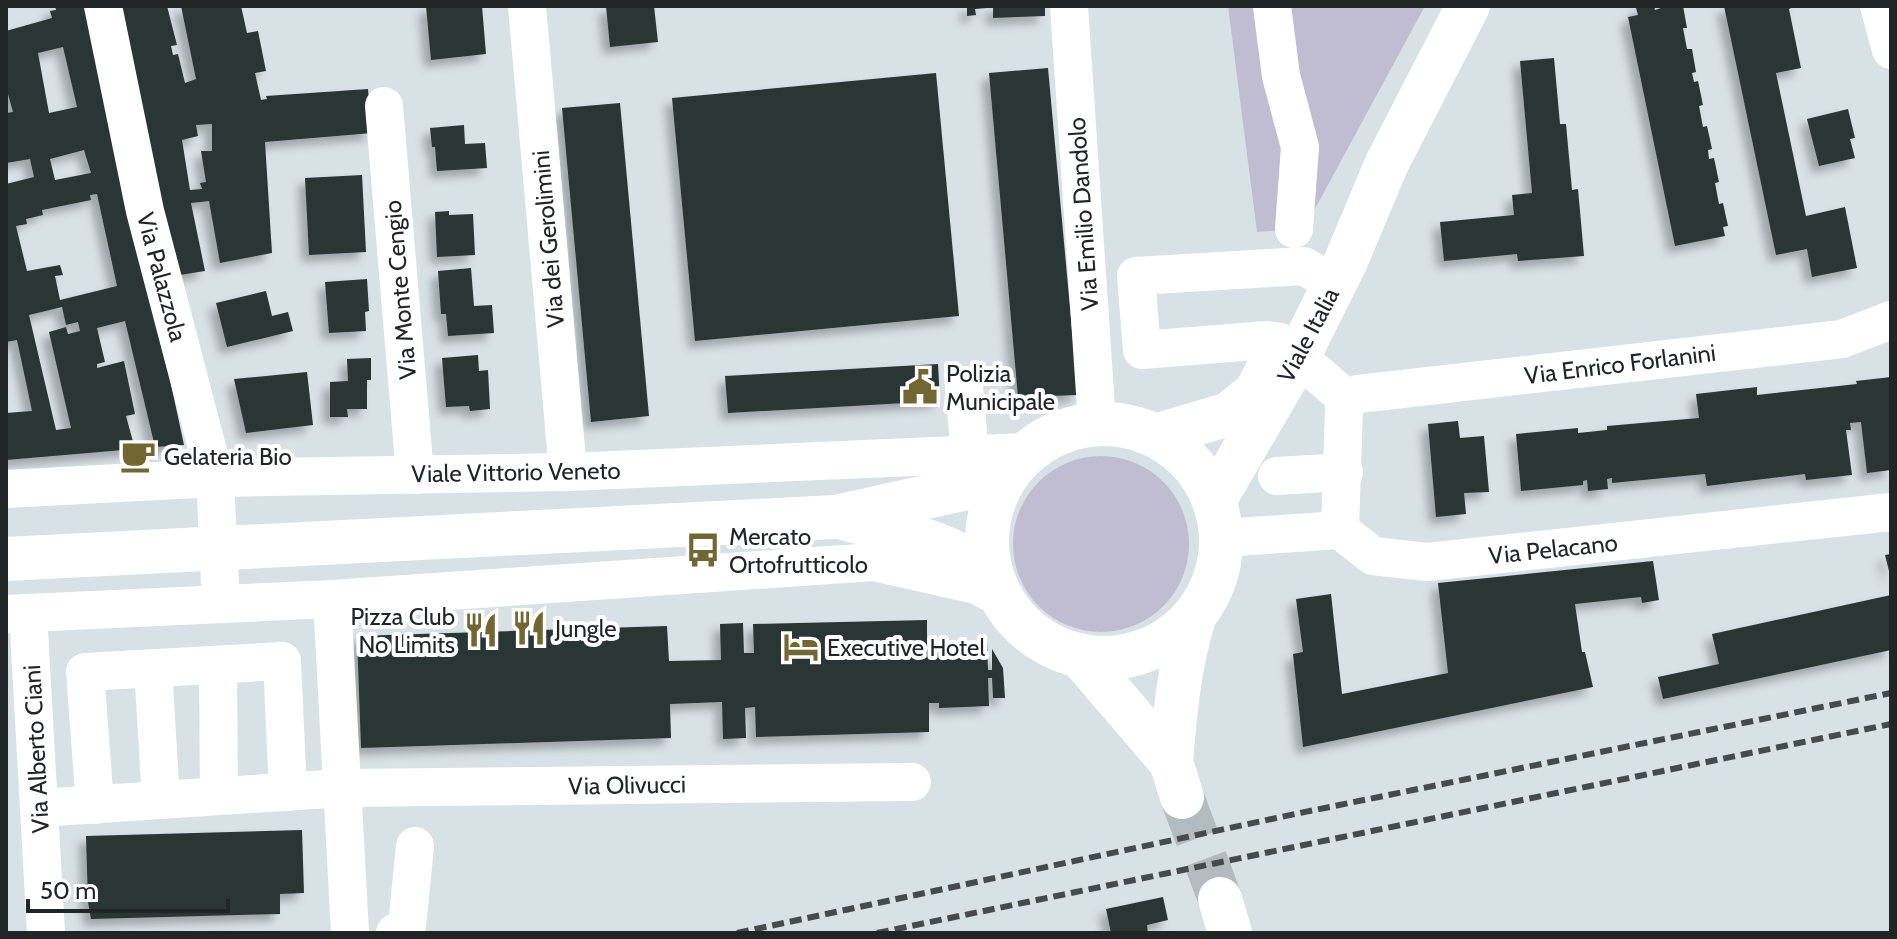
<svg xmlns="http://www.w3.org/2000/svg" width="1897" height="939" font-family="Cabin,sans-serif">
<style>
.green{fill:#c0bdd3}
.building{fill:#2b3435;fill-rule:evenodd;filter:url(#shadow)}
.lines{fill:none;stroke-linecap:round;stroke-linejoin:round}
.major-tunnel{stroke:#b4bbc0;stroke-width:44;stroke-dasharray:44 22;stroke-linecap:butt}
.minor{stroke:#fff;stroke-width:38}
.major{stroke:#fff;stroke-width:44}
.rail{stroke:#464a4d;stroke-width:6;stroke-dasharray:12 6;stroke-linecap:butt}
.labels{text-anchor:middle;dominant-baseline:central;stroke-width:8;stroke-linejoin:round;paint-order:stroke}
.street-label{font-size:24px;fill:#222528;stroke:#fff}
.poi-label{font-size:24px;fill:#222528;stroke:#fff;text-anchor:start}
</style>
<defs>
<filter id="shadow"><feDropShadow dx="-7" dy="7" stdDeviation="4" flood-color="#0004"/></filter>
</defs>
<rect width="100%" height="100%" fill="#d8e1e6"/>
<!-- green -->
<g class="green">
<path d="M1228 6H1425L1304 229 1257 232Z"/>
<circle cx="1101" cy="544" r="88"/>
</g>
<!-- building -->
<g class="building">
<path d="M55 6H90L184 445 155 447 125 321 97 328 105 362 97 364V368L124 361 135 414 126 416 135 449 6 460V413L32 411 17 340 6 342V184L34 177 30 159 6 163V113L13 112 6 87V31L52 18 50 11 56 10ZM63 47 77 107 49 113 38 53ZM84 150 91 173 55 180 50 159ZM97 194 117 286 60 300 55 276 63 275 60 265 27 271 16 226 27 224 26 219 43 215 42 210 91 200 90 195ZM62 307 66 325 78 322 80 331 68 334 66 327 49 332 71 428 56 430 29 315Z"/>
<path d="M116 6H167L177 45 171 46 173 55 178 54 185 83 196 79 181 6H241L247 33 258 31 266 71 255 73 261 100 267 99 266 96 368 89 372 133 265 142 272 253 220 263 209 201 191 203 205 271 173 276ZM212 124V151H201L206 182 200 183 202 189 190 190 182 140 198 136 196 125Z"/>
<path d="M426 6H482L486 54 431 60Z"/>
<path d="M606 6H654L658 42 610 47Z"/>
<path d="M967 6H987V8L975 9 976 15 967 16Z"/>
<path d="M993 6H1045V16L993 18Z"/>
<path d="M1644 6H1654L1655 10 1661 8V6H1683L1687 28H1683L1687 49H1692L1696 72 1692 73 1694 82 1698 81 1703 105 1699 106 1703 127 1707 126 1712 149 1708 150 1709 159 1714 158 1719 182 1715 183 1719 204 1723 203 1728 226 1723 227 1725 236 1675 246 1628 17 1638 15 1636 8Z"/>
<path d="M1724 6H1795L1789 9 1801 68 1776 73 1806 216 1845 207 1857 268 1812 277 1807 249 1776 255Z"/>
<path d="M1554 58 1560 124H1566L1572 190 1578 189 1584 256 1518 261 1517 254 1444 261 1440 222 1514 215 1512 195 1532 193 1520 61Z"/>
<path d="M1048 68 1078 395 1018 397 989 73Z"/>
<path d="M936 73 959 316 695 341 672 98Z"/>
<path d="M620 103 649 416 591 422 562 108Z"/>
<path d="M1848 109 1855 138 1850 139 1855 158 1819 166 1807 119Z"/>
<path d="M464 125 465 144 485 143 487 168 437 171 435 147H432L430 128Z"/>
<path d="M362 175 366 252 309 255 305 178Z"/>
<path d="M449 211V215L473 214 475 255 437 257 435 212Z"/>
<path d="M471 268 474 306 492 305 494 333 448 336 446 314H441L438 271Z"/>
<path d="M367 279 369 311 365 312 366 331 329 333 325 282Z"/>
<path d="M266 291 272 316 288 312 293 331 227 347 216 303Z"/>
<path d="M478 355 479 371 488 370 490 409 470 411 469 406 446 407 442 358Z"/>
<path d="M371 358V380H367V409H347L348 417H330V382L348 381 347 359Z"/>
<path d="M938 364 940 401 728 413 725 376Z"/>
<path d="M307 372 313 425 246 433 234 379Z"/>
<path d="M1891 377V470L1867 473 1861 422 1850 423 1851 430H1846L1852 475 1806 480 1805 474 1707 486 1705 474 1612 483V478L1607 479 1608 489 1588 491 1587 480 1583 481V485L1521 491 1516 434 1578 428V433L1607 430V426L1699 418 1696 394 1757 387V395L1857 384 1856 381Z"/>
<path d="M1458 421 1460 438 1484 436 1489 492 1464 493 1466 514 1436 517 1428 424Z"/>
<path d="M1891 554V575H1890L1885 555Z"/>
<path d="M1653 561 1659 600 1642 603 1641 597 1575 604 1582 652H1585L1593 687 1303 747 1293 654 1303 652 1296 599 1331 594 1342 694 1448 673 1438 583Z"/>
<path d="M1891 595V650L1663 699 1658 677 1719 664 1712 634Z"/>
<path d="M927 620V649L938 648V643L987 641 988 670H992V649L1003 668 1005 698H993L992 678H988L989 706 939 708V703H929V732L756 737 755 707 745 708 746 738 723 739 722 702 670 704 671 738 361 748 357 636 667 626 669 661 721 660 720 624 743 623 744 653H754L753 624Z"/>
<path d="M302 830 304 893 280 894V914L91 919 88 902 86 836Z"/>
<path d="M1163 897 1168 920 1147 925 1148 933H1111L1106 909Z"/>
</g>
<g class="lines">
<!-- major-tunnel -->
<path class="major-tunnel" d="M1182 797 1220 899"/>
<!-- minor -->
<g class="minor">
<path d="M103 6 145 211 215 478 221 604"/>
<path d="M527 6 568 472"/>
<path d="M1069 6 1097 423"/>
<path d="M1272 6 1281 76 1300 147 1294 229"/>
<path d="M1879 6 1891 50"/>
<path d="M384 106 415 475"/>
<path d="M1280 342 1267 340 1142 350 1136 276 1304 266 1334 285"/>
<path d="M1298 357 1348 400"/>
<path d="M964 387 970 454"/>
<path d="M1277 476 1344 472"/>
<path d="M6 489 215 478 568 472 1027 452"/>
<path d="M1340 530 1344 408 1348 400 1358 394 1842 339 1891 320"/>
<path d="M1222 538 1340 530 1373 556 1427 562 1891 512"/>
<path d="M332 599 350 933"/>
<path d="M28 613 46 933"/>
<path d="M6 614 332 599 874 562 976 585 1001 598"/>
<path d="M218 665 219 796"/>
<path d="M153 668 161 800"/>
<path d="M95 805 85 672 282 661 288 792"/>
<path d="M39 808 343 788 912 782"/>
<path d="M395 933 407 926 415 846"/>
</g>
<!-- major -->
<g class="major">
<circle cx="1104" cy="541" r="117"/>
<path d="M1158 435 1229 414 1256 392 1268 369"/>
<path d="M1215 499 1298 357 1345 263 1387 163 1468 6"/>
<path d="M846 519 911 535 948 549 991 574"/>
<path d="M6 559 836 517 1003 480"/>
<path d="M1080 656 1171 762 1182 797"/>
<path d="M1171 762C1175 713 1179 666 1194 618"/>
<path d="M1220 899 1230 933"/>
</g>
<!-- rail -->
<g class="rail">
<path d="M737 933 1295 814 1891 693"/>
<path d="M877 933 1891 724"/>
</g>
</g>
<!-- icons -->
<defs>
<g id="civic-bare" transform="scale(2.76)"><path d="M-.6-6.5H3V-4.5H.6V-3L4-1V1h2V6H-6V1h2V-1L-.6-3ZM-1.2 2.5V6h2.4V2.5Z" fill="#726633" stroke="#fff" stroke-width="2.5" paint-order="stroke"/></g>
<g id="cafe-bare" transform="scale(2.76)"><path d="M-5.5-4.5H6V0H3Q3 3.5 0 3.5H-2.5Q-5.5 3.5-5.5 0ZM3-3.2v2h1.7v-2ZM-6 4.5H4V6H-6Z" fill="#726633" stroke="#fff" stroke-width="2.5" paint-order="stroke"/></g>
<g id="bus-bare" transform="scale(2.76)"><path d="M-5-6H5V4H4V6H2V4H-2V6H-4V4H-5ZM-3.5-4V0h7V-4ZM-3.5 1.2v1.5H-2V1.2ZM2 1.2v1.5H3.5V1.2Z" fill="#726633" stroke="#fff" stroke-width="2.5" paint-order="stroke"/></g>
<g id="restaurant-bare" transform="scale(2.76)"><path d="M-5-6h1v4h1v-4h1v4h1v-4h1v5L-1.5 .5V6h-2V.5L-5-1ZM5-6V6H3V1.5H1.5Q1.5-4 5-6Z" fill="#726633" stroke="#fff" stroke-width="2.5" paint-order="stroke"/></g>
<g id="hotel-bare" transform="scale(2.76)"><path d="M-6-4.5h1.5V1H6V5H4.5V3h-9V5H-6ZM-4 0a1.8 1.8 0 1 1 3.6 0ZM.5 0V-2.5h3Q6-2.5 6 0Z" fill="#726633" stroke="#fff" stroke-width="2.5" paint-order="stroke"/></g>
</defs>
<g fill-rule="evenodd">
<use href="#civic-bare" x="920" y="387"/>
<use href="#cafe-bare" x="138" y="456"/>
<use href="#bus-bare" x="703" y="550"/>
<use href="#restaurant-bare" x="529" y="628"/>
<use href="#restaurant-bare" x="481" y="630"/>
<use href="#hotel-bare" x="801" y="647"/>
</g>
<g class="labels">
<!-- street labels -->
<g class="street-label">
<text transform="translate(1083 214) rotate(-94)">Via Emilio Dandolo</text>
<text transform="translate(548 239) rotate(-95)">Via dei Gerolimini</text>
<text transform="translate(162 277) rotate(75)">Via Palazzola</text>
<text transform="translate(400 290) rotate(-95)">Via Monte Cengio</text>
<text transform="translate(1308 335) rotate(-62)">Viale Italia</text>
<text transform="translate(1620 364) rotate(-7)">Via Enrico Forlanini</text>
<text transform="translate(516 472) rotate(-1)">Viale Vittorio Veneto</text>
<text transform="translate(1553 549) rotate(-6)">Via Pelacano</text>
<text transform="translate(36 749) rotate(-93)">Via Alberto Ciani</text>
<text transform="translate(627 785) rotate(-1)">Via Olivucci</text>
</g>
<!-- poi labels -->
<g class="poi-label">
<text x="946" y="373">Polizia<tspan x="946" dy="28">Municipale</tspan></text>
<text x="164" y="456">Gelateria Bio</text>
<text x="729" y="536">Mercato<tspan x="729" dy="28">Ortofrutticolo</tspan></text>
<text x="455" y="616" text-anchor="end">Pizza Club<tspan x="455" dy="28">No Limits</tspan></text>
<text x="555" y="628">Jungle</text>
<text x="827" y="647">Executive Hotel</text>
</g>
</g>
<!-- border -->
<rect width="1897" height="939" fill="none" stroke="#222528" stroke-width="16"/>
<!-- scale -->
<path d="M28 899v12h200v-12" fill="none" stroke="#222528" stroke-width="4"/>
<text x="40" y="899" font-size="24" fill="#222528" stroke="#ffffff" stroke-width="6" paint-order="stroke">50 m</text>
</svg>
